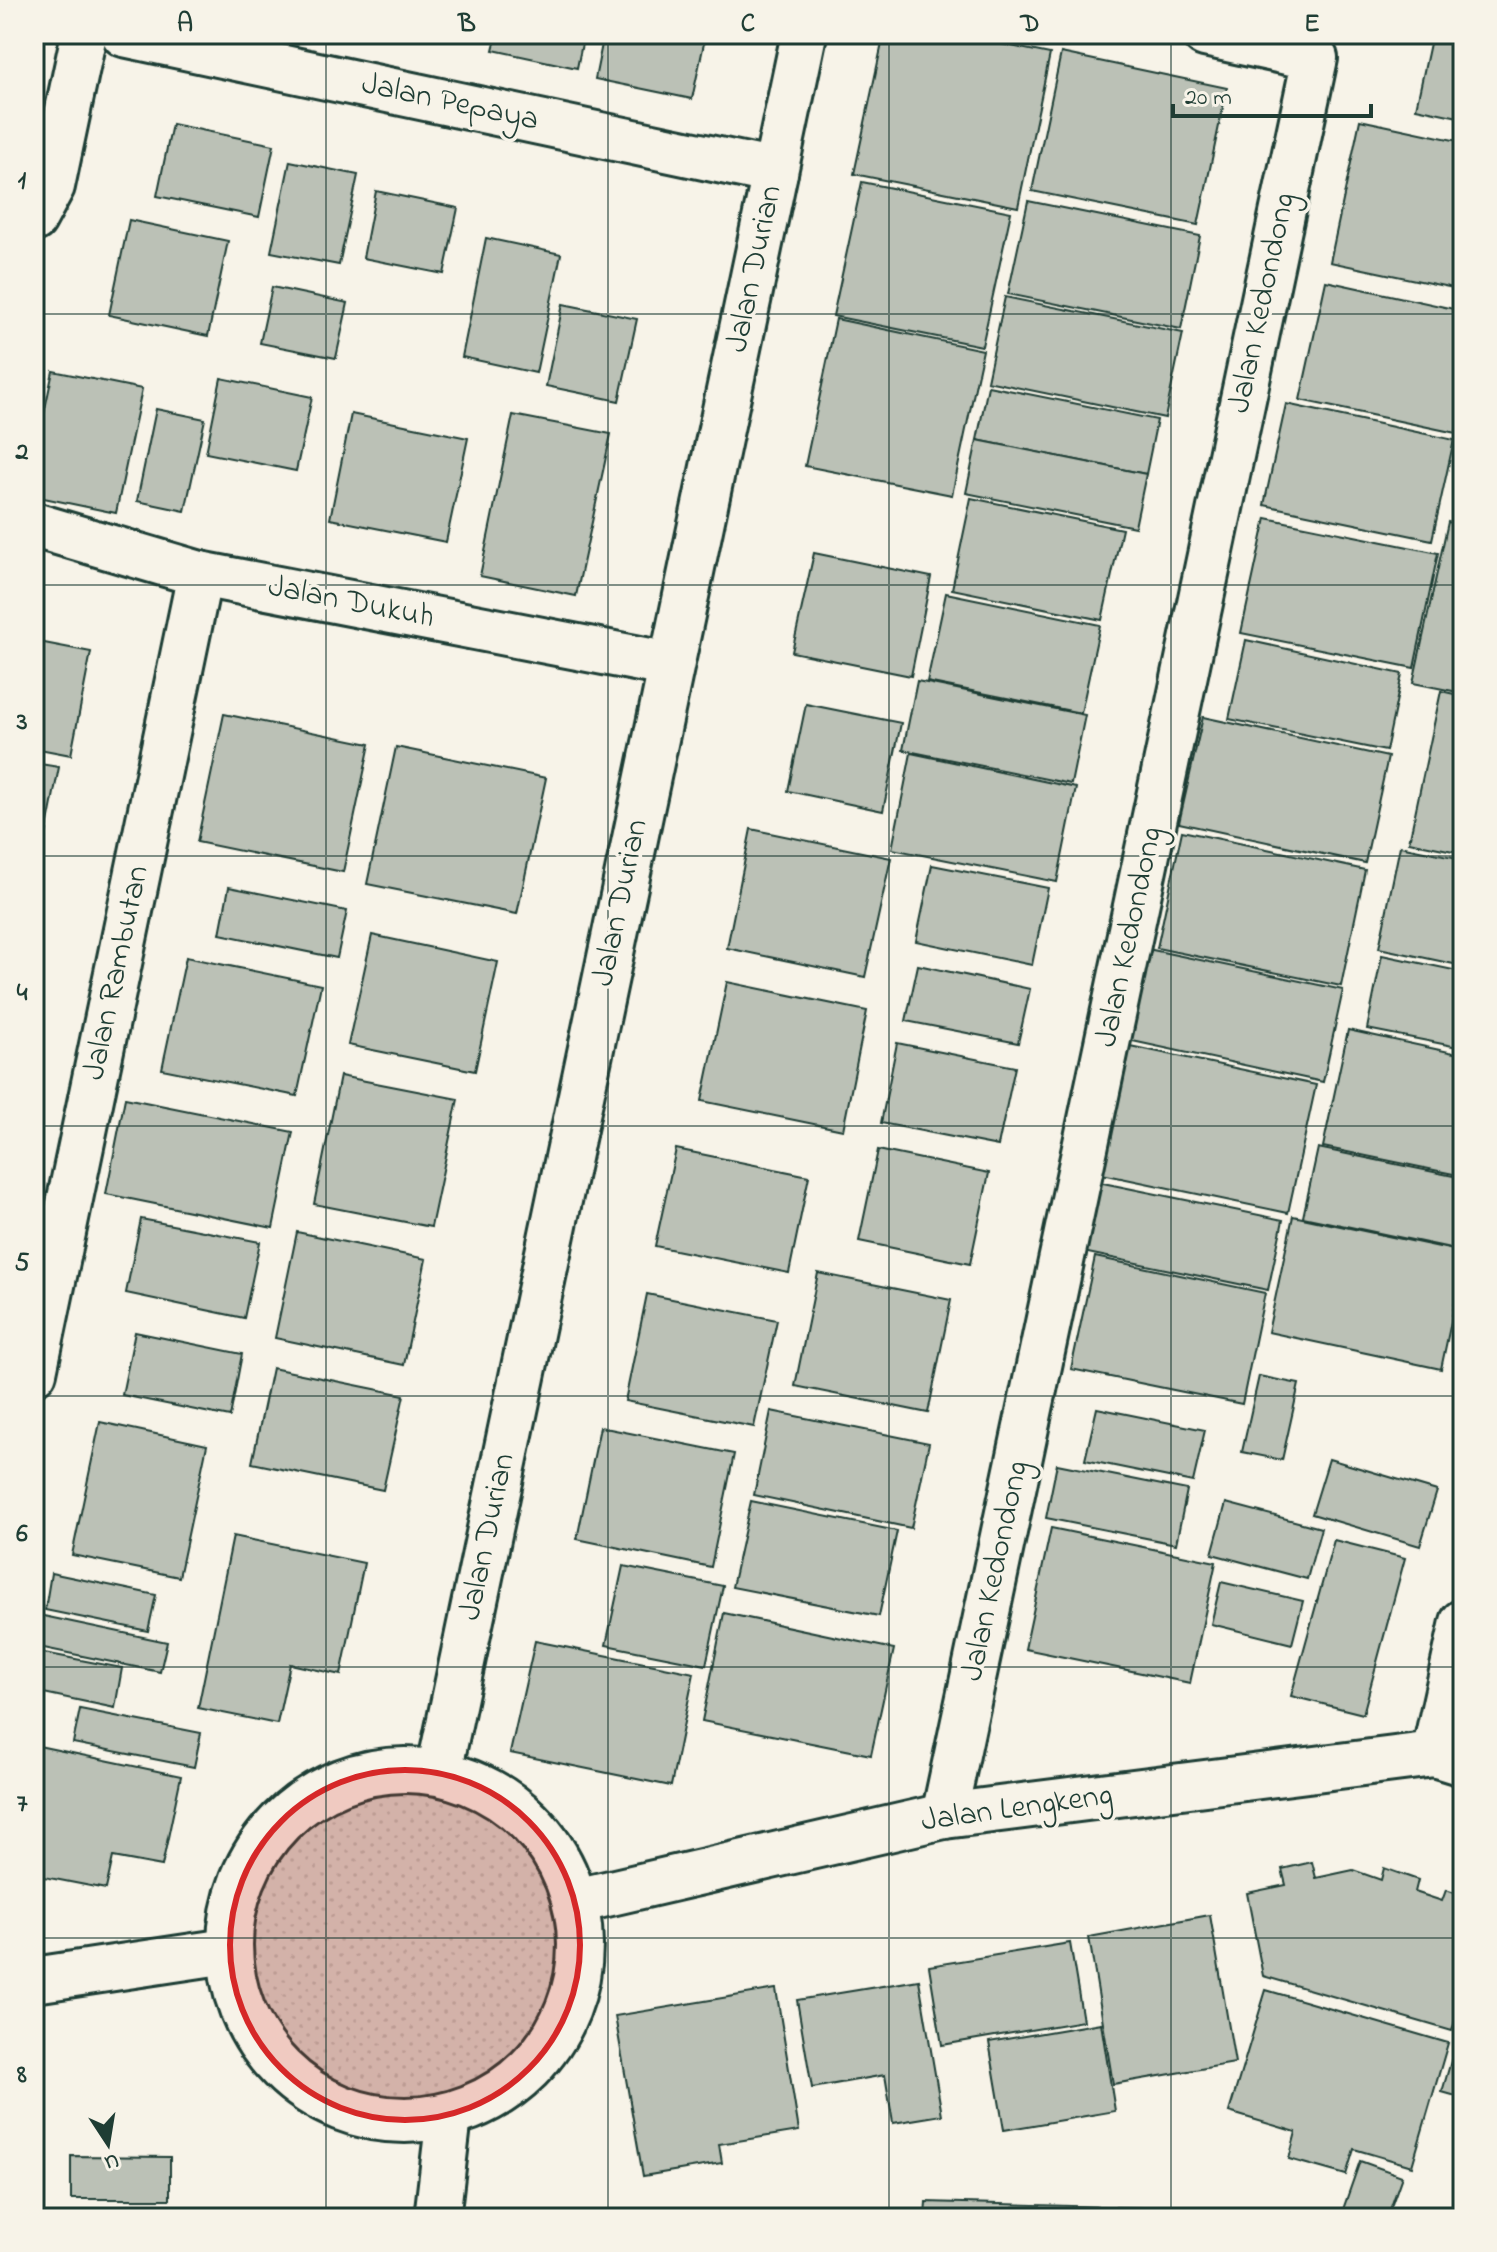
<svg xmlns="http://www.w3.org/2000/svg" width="1497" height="2252" font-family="'Indie Flower',sans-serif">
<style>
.green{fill:url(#green-dots);stroke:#79897f;stroke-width:2}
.building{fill:#bbc1b6;stroke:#1f3d34;stroke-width:2}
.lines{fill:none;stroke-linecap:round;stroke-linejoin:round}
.street-casing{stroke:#1f3d34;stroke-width:50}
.street{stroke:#f7f3e8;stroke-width:44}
.marked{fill:#d62828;fill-opacity:0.2;stroke:#d62828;stroke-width:6;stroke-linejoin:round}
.grid{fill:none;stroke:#1f3d34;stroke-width:2;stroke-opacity:0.55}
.labels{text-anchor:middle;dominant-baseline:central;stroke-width:7;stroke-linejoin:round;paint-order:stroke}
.street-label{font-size:32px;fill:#1f3d34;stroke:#f7f3e8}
.neatline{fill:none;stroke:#1f3d34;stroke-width:3}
.grid-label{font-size:26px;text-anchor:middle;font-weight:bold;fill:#1f3d34}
</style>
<defs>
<pattern id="green-dots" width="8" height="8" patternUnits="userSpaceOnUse" patternTransform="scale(2)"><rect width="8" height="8" fill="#d3d5ca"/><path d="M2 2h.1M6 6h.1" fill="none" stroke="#b5b8ae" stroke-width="1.8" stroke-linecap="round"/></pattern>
</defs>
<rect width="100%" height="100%" fill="#f7f3e8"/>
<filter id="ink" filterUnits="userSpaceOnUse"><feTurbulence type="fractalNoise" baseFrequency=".0125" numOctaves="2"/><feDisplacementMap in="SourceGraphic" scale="16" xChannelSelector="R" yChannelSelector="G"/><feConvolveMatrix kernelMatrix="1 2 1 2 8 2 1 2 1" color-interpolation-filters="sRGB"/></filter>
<g filter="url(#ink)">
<!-- green -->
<circle class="green" cx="405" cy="1945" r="175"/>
<!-- building -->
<g class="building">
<path d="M497 34H584L577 68 493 50Z"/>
<path d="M604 34H706L692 99 595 79Z"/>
<path d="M884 34H951L1050 54 1018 207 854 174Z"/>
<path d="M1432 34H1463V118L1416 108Z"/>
<path d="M1061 53 1227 88 1198 225 1032 191Z"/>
<path d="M1360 120 1463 142V290L1330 262Z"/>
<path d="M172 124 274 145 259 217 157 196Z"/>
<path d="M290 161 358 175 339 265 271 252Z"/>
<path d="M862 182 1011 212 982 346 833 316Z"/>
<path d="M376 191 458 208 444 274 363 258Z"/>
<path d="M1028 201 1200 236 1181 329 1008 294Z"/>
<path d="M129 220 228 241 208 336 109 315Z"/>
<path d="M486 238 561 254 536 373 462 357Z"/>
<path d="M1326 281 1463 311V399L1456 433 1300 400Z"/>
<path d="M272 287 348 303 336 358 260 343Z"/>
<path d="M1005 297 1183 333 1165 418 987 381Z"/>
<path d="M563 304 637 319 619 401 546 386Z"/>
<path d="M836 319 983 350 952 495 805 466Z"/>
<path d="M53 371 142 389 116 513 34 496V461Z"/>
<path d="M221 378 312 397 296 471 206 453Z"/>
<path d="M988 386 1157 420 1146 474 977 440Z"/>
<path d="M1286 404 1454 440 1432 540 1264 505Z"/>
<path d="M156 409 205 419 185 511 137 501Z"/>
<path d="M351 414 468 438 446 542 330 519Z"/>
<path d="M513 415 611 434 576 596 480 576Z"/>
<path d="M977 440 1146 474 1135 527 966 493Z"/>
<path d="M971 498 1122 529 1102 620 952 589Z"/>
<path d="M1266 518 1438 553 1414 668 1241 633Z"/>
<path d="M1448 522 1463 525V693L1413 683Z"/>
<path d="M814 553 931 577 911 676 792 652Z"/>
<path d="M946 593 1100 625 1081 713 927 682Z"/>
<path d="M1246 640 1402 674 1386 751 1229 719Z"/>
<path d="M34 641 91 652 71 755 34 748Z"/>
<path d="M917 681 1085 715 1071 784 903 750Z"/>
<path d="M1441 691 1463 696V853L1409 842Z"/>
<path d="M806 704 901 723 883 811 788 791Z"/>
<path d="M224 714 370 744 343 872 197 842Z"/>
<path d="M1203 717 1388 757 1365 863 1179 823Z"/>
<path d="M396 747 546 778 517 914 367 884Z"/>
<path d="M911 753 1076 788 1057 882 892 849Z"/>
<path d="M34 763 59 767 45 839 34 837Z"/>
<path d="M751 829 891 858 865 977 727 948Z"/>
<path d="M1182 831 1365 870 1341 986 1157 948Z"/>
<path d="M1400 846 1463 859V966L1379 948Z"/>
<path d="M932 865 1048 888 1032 965 916 941Z"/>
<path d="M229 887 347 911 337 958 220 934Z"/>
<path d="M372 935 498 962 475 1071 348 1045Z"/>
<path d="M1143 948 1343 990 1323 1082 1123 1039Z"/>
<path d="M1382 955 1463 972V1048L1367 1029Z"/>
<path d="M186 957 321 985 297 1096 162 1069Z"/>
<path d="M918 965 1030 989 1018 1043 906 1021Z"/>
<path d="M727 982 867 1011 843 1130 702 1101Z"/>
<path d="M1348 1030 1463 1055V1176L1323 1147Z"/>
<path d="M897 1043 1015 1067 998 1146 881 1123Z"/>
<path d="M1130 1046 1316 1085 1288 1213 1102 1174Z"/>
<path d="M340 1076 458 1099 431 1227 314 1204Z"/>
<path d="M125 1098 293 1132 273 1228 106 1194Z"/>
<path d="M1318 1148 1463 1178V1234L1460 1250 1303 1217Z"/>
<path d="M676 1149 809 1176 789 1273 655 1246Z"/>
<path d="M878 1150 989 1173 970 1264 859 1241Z"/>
<path d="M1098 1182 1283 1220 1268 1290 1083 1252Z"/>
<path d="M1293 1216 1463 1252V1265L1441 1369 1268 1332Z"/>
<path d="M141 1219 260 1242 244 1318 126 1293Z"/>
<path d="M297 1232 426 1259 404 1365 275 1338Z"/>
<path d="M1095 1257 1265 1293 1242 1404 1071 1369Z"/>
<path d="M818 1273 951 1300 928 1413 795 1386Z"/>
<path d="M647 1294 777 1320 754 1427 625 1401Z"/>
<path d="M135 1332 242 1354 230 1417 122 1395Z"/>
<path d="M272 1368 404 1395 383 1490 252 1463Z"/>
<path d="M1259 1376 1299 1384 1282 1460 1242 1452Z"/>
<path d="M1097 1408 1205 1430 1193 1482 1085 1460Z"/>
<path d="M771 1411 929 1443 911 1528 754 1495Z"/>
<path d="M100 1422 207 1445 179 1577 72 1555Z"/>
<path d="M600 1427 734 1454 711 1567 577 1539Z"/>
<path d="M1329 1459 1437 1491 1420 1546 1312 1514Z"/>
<path d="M1057 1464 1187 1490 1176 1544 1046 1518Z"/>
<path d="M751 1501 897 1531 879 1616 732 1587Z"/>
<path d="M1226 1503 1321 1528 1307 1579 1212 1554Z"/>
<path d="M1051 1528 1216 1562 1190 1683 1025 1649Z"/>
<path d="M233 1536 364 1563 341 1675 290 1664 277 1724 198 1708Z"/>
<path d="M1334 1540 1405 1558 1363 1714 1291 1696Z"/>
<path d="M623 1566 723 1586 706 1665 606 1645Z"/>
<path d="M51 1573 156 1595 148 1631 45 1610Z"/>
<path d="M1221 1582 1303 1601 1292 1644 1211 1624Z"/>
<path d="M724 1613 894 1649 871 1755 702 1721Z"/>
<path d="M34 1614 167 1642 160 1672 34 1646Z"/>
<path d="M535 1641 694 1673 671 1786 510 1753Z"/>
<path d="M34 1651 122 1668 115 1708 34 1691Z"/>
<path d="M80 1709 201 1733 194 1767 73 1743Z"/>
<path d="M34 1745 181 1776 162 1866 113 1857 106 1889 34 1875Z"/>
<path d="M1312 1862 1316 1878 1353 1870 1381 1880 1384 1868 1418 1880 1415 1892 1442 1901 1446 1890 1463 1896V1993L1452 2031 1263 1976 1247 1893 1286 1885 1282 1869Z"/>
<path d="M1210 1915 1235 2063 1113 2084 1089 1937Z"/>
<path d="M1070 1943 1083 2021 942 2045 929 1966Z"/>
<path d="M919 1980 942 2115 893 2123 885 2075 812 2088 797 2000Z"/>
<path d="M776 1989 799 2131 719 2144 722 2163 643 2176 615 2016Z"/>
<path d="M1266 1990 1448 2043 1412 2166 1354 2149 1346 2175 1289 2159 1296 2132 1229 2112Z"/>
<path d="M1463 2020V2098L1442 2092Z"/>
<path d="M1101 2023 1115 2111 1004 2130 989 2042Z"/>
<path d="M34 2112H38L37 2177H34Z"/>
<path d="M71 2156 170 2157V2199H71Z"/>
<path d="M1360 2161 1402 2176 1387 2218H1340Z"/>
<path d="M926 2202 1143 2208V2218H925Z"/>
</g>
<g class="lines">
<!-- street casing -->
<g class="street-casing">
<g id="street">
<path d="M124 34 775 172"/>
<path d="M34 219 52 186 84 34"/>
<path d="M34 525 200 574 671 665"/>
<path d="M34 1372 200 574"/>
<path d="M1434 1754 1463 1622"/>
<circle cx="405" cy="1945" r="175"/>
<path d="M439 1772 804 34"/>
<path d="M944 1816 1315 58 1205 34"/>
<path d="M576 1901 944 1816 1434 1754 1463 1763"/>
<path d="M34 1980 227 1951"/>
<path d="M437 2218 449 2116"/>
</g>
</g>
<!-- street -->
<use href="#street" class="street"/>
</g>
</g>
<!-- marked area -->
<path class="marked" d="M230 1945a175 175 0 1 1 350 0a175 175 0 1 1-350 0Z"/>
<!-- grid -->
<path class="grid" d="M326 34V2218M608 34V2218M889 34V2218M1171 34V2218M34 314H1463M34 585H1463M34 856H1463M34 1126H1463M34 1396H1463M34 1667H1463M34 1938H1463"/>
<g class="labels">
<!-- street labels -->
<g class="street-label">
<text transform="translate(450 103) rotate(12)">Jalan Pepaya</text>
<text transform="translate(755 269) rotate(-78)">Jalan Durian</text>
<text transform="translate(1263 303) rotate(-78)">Jalan Kedondong</text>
<text transform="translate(351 603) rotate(11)">Jalan Dukuh</text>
<text transform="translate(621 903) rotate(-78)">Jalan Durian</text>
<text transform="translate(1130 937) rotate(-78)">Jalan Kedondong</text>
<text transform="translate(117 973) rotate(-78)">Jalan Rambutan</text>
<text transform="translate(488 1537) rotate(-78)">Jalan Durian</text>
<text transform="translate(996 1571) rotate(-78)">Jalan Kedondong</text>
<text transform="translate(1017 1809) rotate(-8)">Jalan Lengkeng</text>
</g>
</g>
<!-- margin -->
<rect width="1497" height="2252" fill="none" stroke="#f7f3e8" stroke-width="88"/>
<!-- north arrow -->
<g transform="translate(108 2144) rotate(168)" stroke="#f7f3e8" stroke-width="6" paint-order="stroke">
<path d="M0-6L14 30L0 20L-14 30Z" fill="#1f3d34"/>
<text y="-12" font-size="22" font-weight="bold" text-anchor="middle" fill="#1f3d34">U</text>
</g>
<!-- scale -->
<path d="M1173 104v12h198v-12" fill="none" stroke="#1f3d34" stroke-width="4"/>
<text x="1185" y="104" font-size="24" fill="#1f3d34" stroke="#f7f3e8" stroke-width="6" paint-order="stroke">20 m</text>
<rect x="44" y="44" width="1409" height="2164" class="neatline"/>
<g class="grid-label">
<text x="185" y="31">A</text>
<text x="467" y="31">B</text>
<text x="748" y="31">C</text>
<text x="1030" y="31">D</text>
<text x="1312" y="31">E</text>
<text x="22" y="188">1</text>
<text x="22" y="459">2</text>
<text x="22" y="729">3</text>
<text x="22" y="1000">4</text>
<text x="22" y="1270">5</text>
<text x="22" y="1541">6</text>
<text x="22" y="1811">7</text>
<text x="22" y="2082">8</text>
</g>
</svg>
